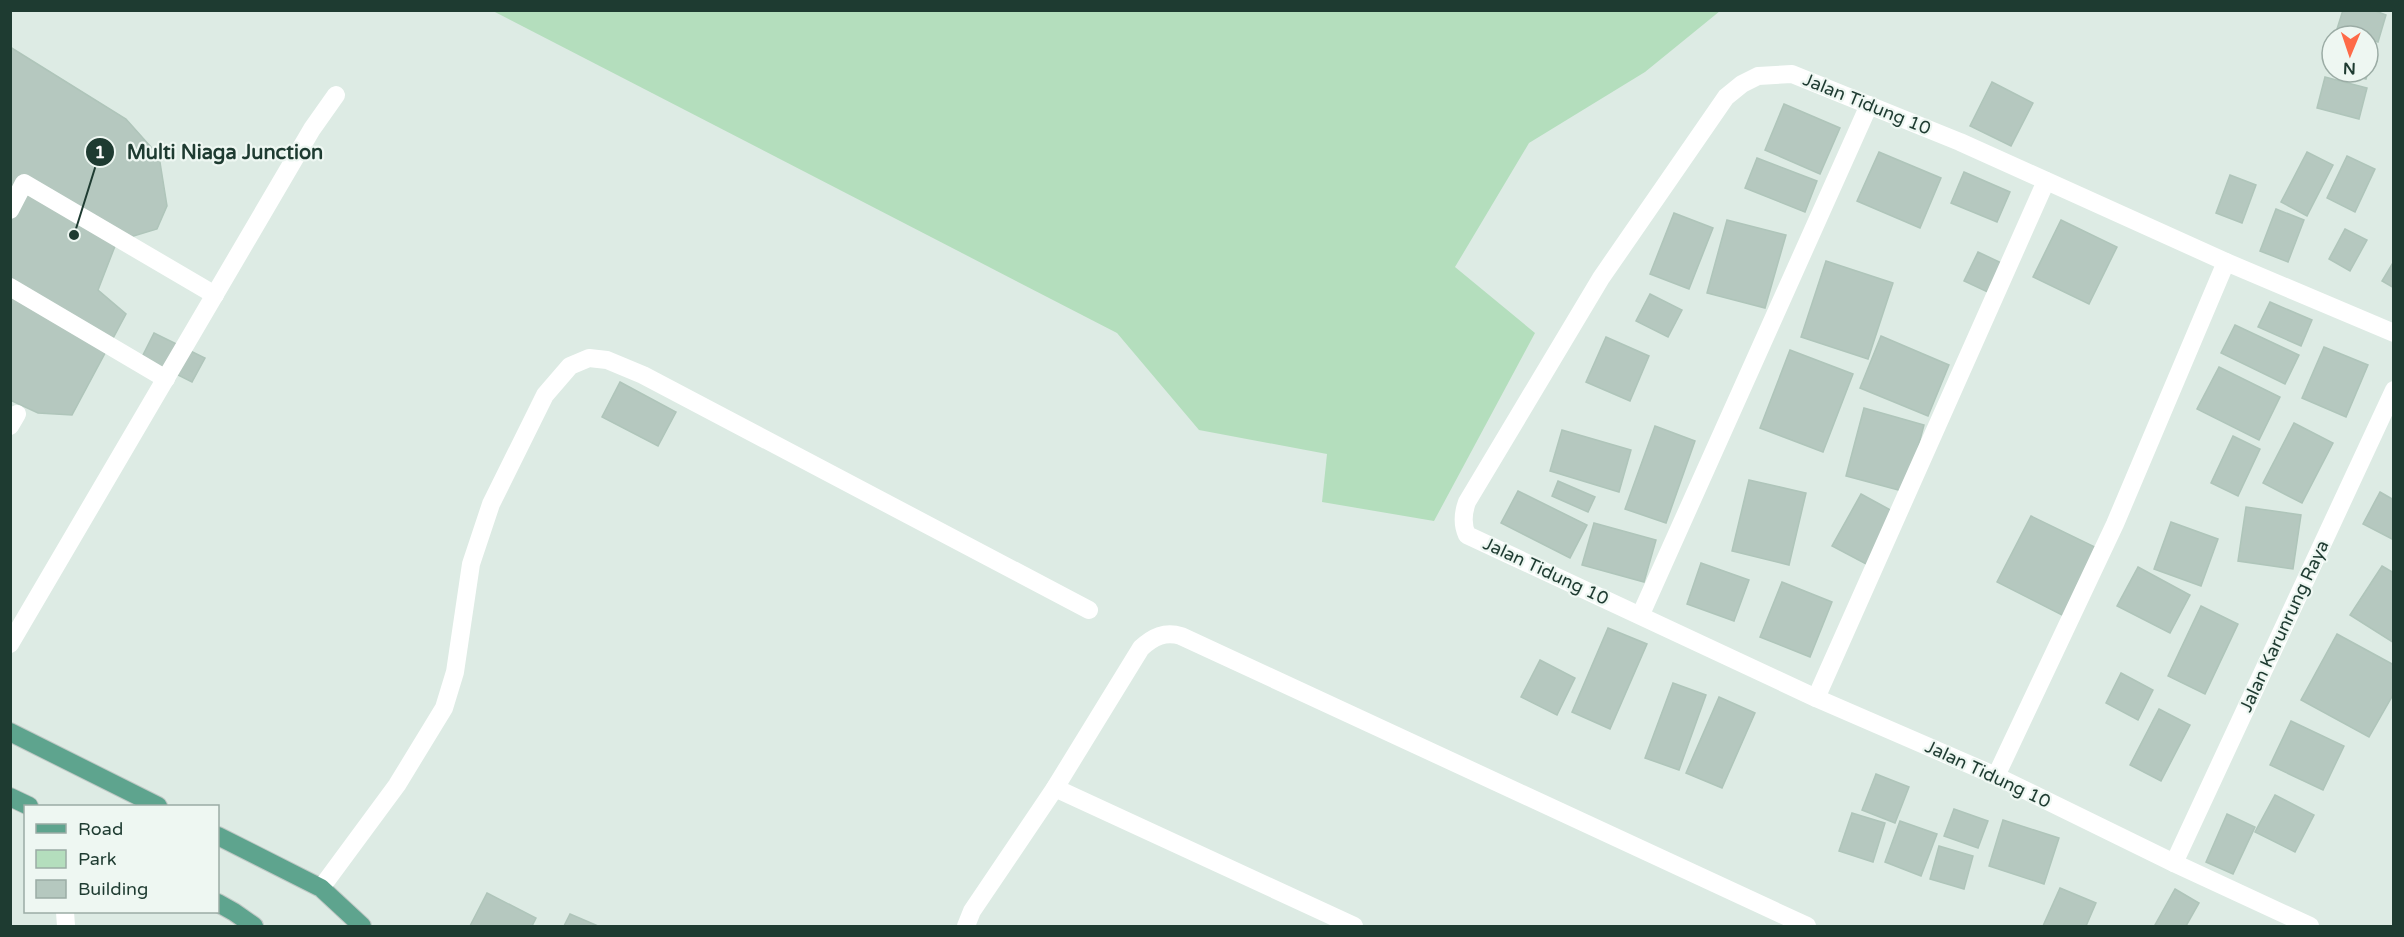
<svg xmlns="http://www.w3.org/2000/svg" width="2404" height="937" font-family="'Varela Round',sans-serif">
<style>
.green{fill:#b4debd}
.building{fill:#b5c8bf;stroke:#afc5ba;stroke-width:1.5}
.lines{fill:none;stroke-linecap:round;stroke-linejoin:round}
.major-casing{stroke:#c0c8c5;stroke-width:20}
.minor{stroke:#fff;stroke-width:18}
.major{stroke:#5ea48e;stroke-width:18}
.labels{text-anchor:middle;dominant-baseline:central;stroke-width:4.5;stroke-linejoin:round;paint-order:stroke}
.street-label{font-size:18px;fill:#1e3b31;stroke:#eef7f2}
.leader{fill:none;stroke:#1e3b31;stroke-width:2}
.callout-dot{fill:#1e3b31;stroke:#eef7f2;stroke-width:2}
.mark-label{font-size:18px;text-anchor:middle;font-weight:bold;fill:#fff}
.callout-label{font-size:20px;text-anchor:middle;font-weight:bold;fill:#1e3b31;stroke:#eef7f2;stroke-width:4.5;stroke-linejoin:round;paint-order:stroke}
</style>
<rect width="100%" height="100%" fill="#ddebe4"/>
<!-- green -->
<path class="green" d="M493 11H1720L1645 72 1529 143 1455 267 1535 333 1434 521 1322 502 1327 454 1199 430 1117 333Z"/>
<!-- building -->
<g class="building">
<path d="M2343 10H2373L2386 15 2378 42 2368 39V36H2359L2337 29Z"/>
<path d="M2368 42 2375 44 2368 71Z"/>
<path d="M10 47 126 119 159 156 167 206 157 229 117 241 98 290 126 314 72 415 38 413 10 400Z"/>
<path d="M2339 72H2368L2366 79Z"/>
<path d="M2325 77 2367 88 2359 119 2317 108Z"/>
<path d="M1992 82 2033 103 2011 146 1970 126Z"/>
<path d="M1784 104 1840 128 1820 174 1765 150Z"/>
<path d="M1879 152 1941 178 1920 228 1857 201Z"/>
<path d="M2307 152 2333 165 2307 216 2281 202Z"/>
<path d="M2347 156 2375 169 2355 212 2327 198Z"/>
<path d="M1757 158 1817 181 1805 212 1745 188Z"/>
<path d="M1964 172 2010 192 1997 222 1951 203Z"/>
<path d="M2230 175 2256 185 2242 223 2216 213Z"/>
<path d="M2276 209 2304 220 2288 262 2260 251Z"/>
<path d="M1674 213 1713 228 1689 289 1650 274Z"/>
<path d="M1727 220 1786 235 1765 308 1707 293Z"/>
<path d="M2061 220 2117 247 2089 304 2033 277Z"/>
<path d="M2345 229 2367 240 2350 271 2329 259Z"/>
<path d="M1978 252 2006 265 1992 294 1964 281Z"/>
<path d="M1826 261 1893 283 1868 359 1801 337Z"/>
<path d="M2394 261V288L2382 281Z"/>
<path d="M1650 294 1682 310 1668 337 1636 321Z"/>
<path d="M2270 302 2312 320 2301 346 2258 327Z"/>
<path d="M2235 325 2299 355 2285 384 2221 353Z"/>
<path d="M154 333 205 358 192 382 142 357Z"/>
<path d="M1881 336 1949 365 1928 416 1860 388Z"/>
<path d="M1606 337 1649 356 1630 401 1586 382Z"/>
<path d="M2324 347 2368 365 2346 417 2302 398Z"/>
<path d="M1790 350 1853 374 1823 452 1760 428Z"/>
<path d="M2219 367 2280 397 2259 440 2197 409Z"/>
<path d="M620 382 676 412 658 446 602 417Z"/>
<path d="M1864 408 1924 425 1906 492 1846 476Z"/>
<path d="M2294 423 2333 443 2302 503 2263 483Z"/>
<path d="M1655 426 1695 441 1666 523 1625 509Z"/>
<path d="M1562 430 1631 450 1619 492 1550 471Z"/>
<path d="M2233 436 2260 449 2238 496 2211 483Z"/>
<path d="M1749 480 1806 493 1789 565 1732 551Z"/>
<path d="M1558 481 1595 497 1588 512 1552 496Z"/>
<path d="M1518 491 1587 525 1570 558 1501 523Z"/>
<path d="M2380 492 2394 500V540L2363 524Z"/>
<path d="M1861 494 1896 513 1868 565 1832 546Z"/>
<path d="M2246 507 2301 515 2293 569 2238 561Z"/>
<path d="M2031 516 2099 549 2064 616 1997 582Z"/>
<path d="M2171 522 2218 539 2201 586 2154 569Z"/>
<path d="M1594 523 1656 540 1644 582 1582 565Z"/>
<path d="M1701 563 1749 580 1734 621 1687 604Z"/>
<path d="M2382 566 2394 573V643L2350 615Z"/>
<path d="M2138 567 2190 595 2170 633 2117 606Z"/>
<path d="M1782 582 1832 602 1810 657 1760 637Z"/>
<path d="M2201 606 2238 624 2205 694 2168 676Z"/>
<path d="M1608 628 1647 644 1610 729 1572 712Z"/>
<path d="M2337 634 2394 665V693L2369 737 2301 700Z"/>
<path d="M1540 660 1575 678 1557 715 1521 697Z"/>
<path d="M2121 673 2153 690 2138 720 2106 703Z"/>
<path d="M1673 683 1706 695 1679 770 1645 758Z"/>
<path d="M1719 697 1755 713 1722 788 1686 773Z"/>
<path d="M2159 709 2190 725 2161 781 2130 765Z"/>
<path d="M2291 721 2344 746 2323 790 2270 765Z"/>
<path d="M1876 774 1909 787 1895 823 1862 810Z"/>
<path d="M2275 795 2314 815 2295 852 2255 832Z"/>
<path d="M1954 809 1988 821 1978 848 1944 836Z"/>
<path d="M1852 813 1885 823 1873 862 1839 851Z"/>
<path d="M2227 814 2255 827 2233 874 2206 862Z"/>
<path d="M2003 820 2059 838 2044 884 1989 866Z"/>
<path d="M1900 821 1937 834 1921 876 1885 862Z"/>
<path d="M1939 846 1973 856 1964 889 1930 879Z"/>
<path d="M2060 888 2096 903 2086 926H2043Z"/>
<path d="M2175 889 2199 903 2186 926H2157L2155 925Z"/>
<path d="M487 893 536 918 532 926H470Z"/>
<path d="M570 914 598 926H564Z"/>
</g>
<g class="lines">
<!-- major casing -->
<g class="major-casing">
<g id="major">
<path d="M10 732 158 806"/>
<path d="M10 797 29 806"/>
<path d="M218 836 321 888 362 926"/>
<path d="M218 903 234 912 254 926"/>
</g>
</g>
<!-- minor -->
<g class="minor">
<path d="M10 210 24 183 215 295"/>
<path d="M10 287 166 379"/>
<path d="M10 426 17 414"/>
<path d="M1641 614 1869 105"/>
<path d="M10 644 312 129 336 95"/>
<path d="M1816 698 2046 181"/>
<path d="M1996 776 2115 524 2226 262"/>
<path d="M1055 788 1354 926"/>
<path d="M2174 863 2394 390"/>
<path d="M321 888 397 785 444 708 455 672 471 564 491 504 545 395 570 366 589 358 607 360 643 375 1089 610"/>
<path d="M65 912 66 926"/>
<path d="M966 926 972 911 1055 788 1141 648C1153 637 1165 631 1181 636L1807 926"/>
<path d="M2310 926 2174 863 1996 776 1816 698 1467 535C1462 524 1463 513 1467 502L1601 278 1726 97 1742 84 1758 76 1792 74 1960 142 2226 262 2394 333"/>
</g>
<!-- major -->
<use href="#major" class="major"/>
</g>
<g class="labels">
<!-- street labels -->
<g class="street-label">
<text transform="translate(1867 104) rotate(22)">Jalan Tidung 10</text>
<text transform="translate(1546 571) rotate(25)">Jalan Tidung 10</text>
<text transform="translate(2284 626) rotate(-65)">Jalan Karunrung Raya</text>
<text transform="translate(1988 774) rotate(25)">Jalan Tidung 10</text>
</g>
</g>
<!-- callouts -->
<path class="leader" d="M74 235L100 152"/>
<g class="callout-dot">
<circle cx="74" cy="235" r="6"/>
<circle cx="100" cy="152" r="15"/>
</g>
<g class="mark-label">
<text x="100" y="158">1</text>
</g>
<g class="callout-label">
<text x="225" y="159">Multi Niaga Junction</text>
</g>
<!-- border -->
<rect width="2404" height="937" fill="none" stroke="#1e3b31" stroke-width="24"/>
<!-- legend -->
<rect x="24" y="805" width="195" height="108" fill="#eef7f2" stroke="#9baca5" stroke-width="1.5"/>
<rect x="36" y="824" width="30" height="9" fill="#5ea48e" stroke="#9baca5" stroke-width="1.5"/>
<text x="78" y="835" font-size="18" fill="#1e3b31">Road</text>
<rect x="36" y="850" width="30" height="18" fill="#b4debd" stroke="#9baca5" stroke-width="1.5"/>
<text x="78" y="865" font-size="18" fill="#1e3b31">Park</text>
<rect x="36" y="880" width="30" height="18" fill="#b5c8bf" stroke="#9baca5" stroke-width="1.5"/>
<text x="78" y="895" font-size="18" fill="#1e3b31">Building</text>
<!-- north arrow -->
<g transform="translate(2350 54) rotate(182)"><circle r="28" fill="#eef7f2" stroke="#9baca5" stroke-width="1.5"/>
<path d="M0-4.5L10 22L0 15L-10 22Z" fill="#fe6a48"/>
<text y="-9" font-size="16" font-weight="bold" text-anchor="middle" fill="#1e3b31">N</text>
</g>
</svg>
